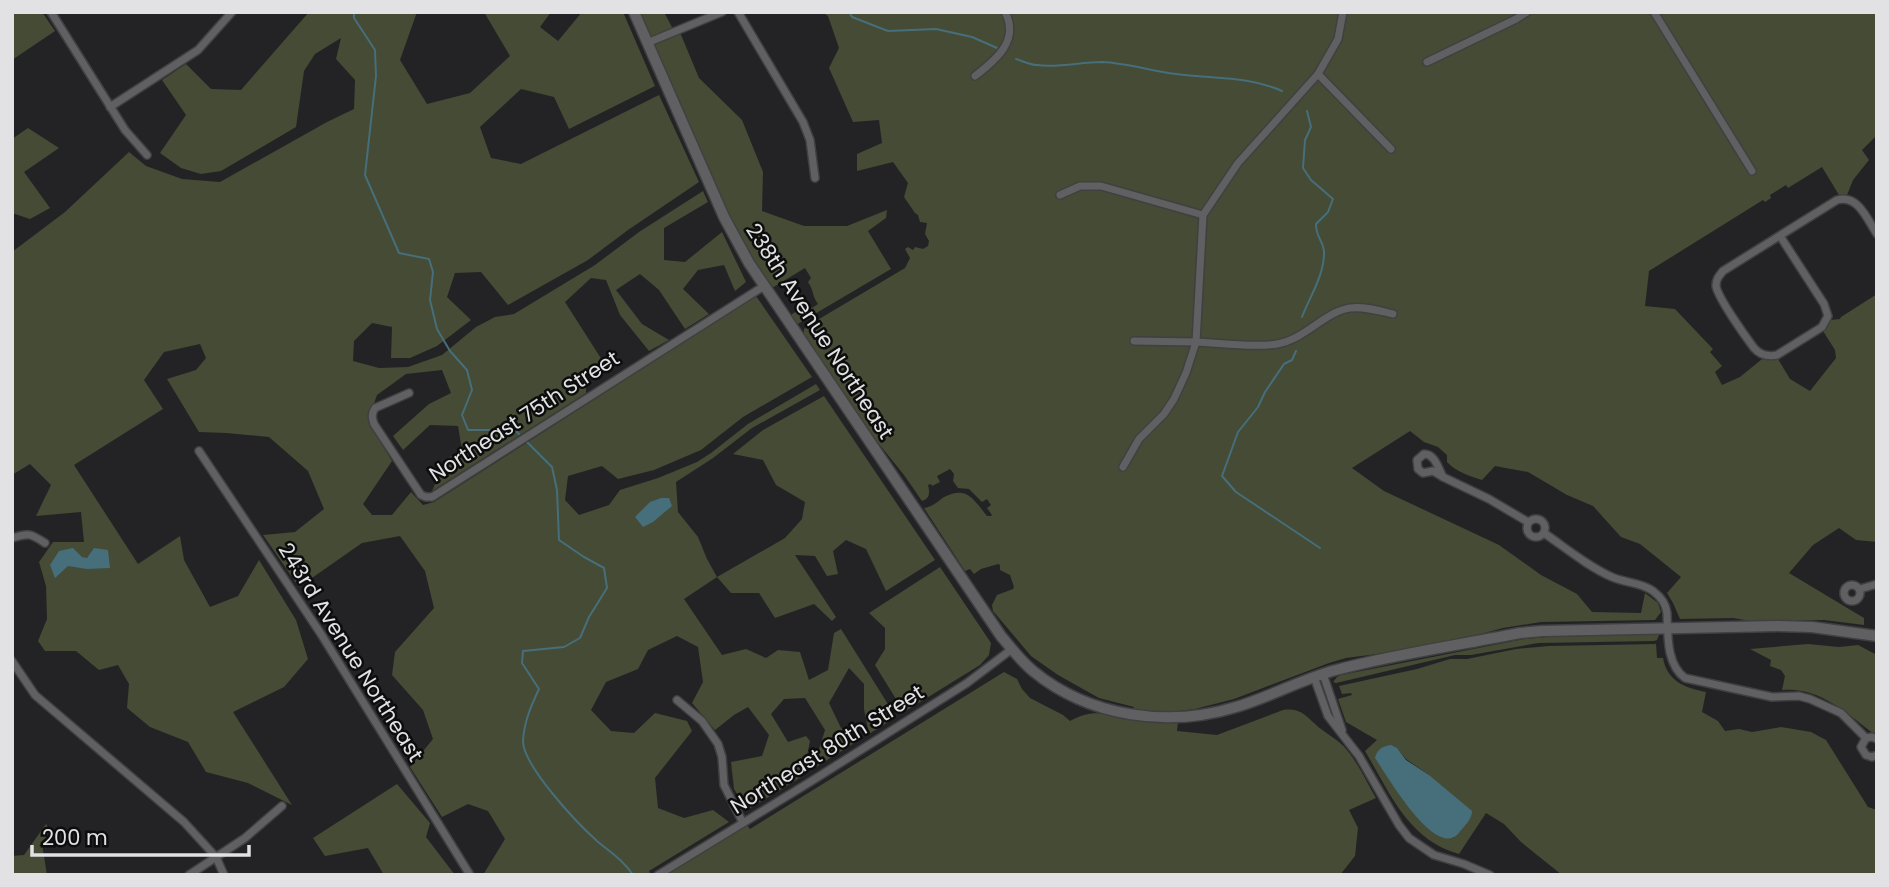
<svg xmlns="http://www.w3.org/2000/svg" width="1889" height="887" font-family="Poppins,sans-serif">
<style>
.green{fill:#454b34;fill-rule:evenodd}
.water{fill:#466e7b}
.lines{fill:none;stroke-linecap:round;stroke-linejoin:round}
.stream{stroke:#466e7b;stroke-width:2}
.minor-casing{stroke:#404042;stroke-width:10}
.tertiary-casing{stroke:#404042;stroke-width:13}
.minor{stroke:#606062;stroke-width:7}
.tertiary{stroke:#606062;stroke-width:10}
.labels{text-anchor:middle;dominant-baseline:central;stroke-width:5;stroke-linejoin:round;paint-order:stroke}
.street-label{font-size:21px;fill:#e2e2e4;stroke:#0d0d0e}
</style>
<rect width="100%" height="100%" fill="#232326"/>
<!-- green -->
<g class="green">
<path d="M12 12H42L55 31 12 60Z"/>
<path d="M309 12H417L400 60 427 104 470 93 510 56 484 12H551L540 27 558 41 582 12H623L655 86 569 129 554 97 521 89 480 127 491 158 521 164 659 95 699 182 628 230 588 260 508 305 481 272 455 273 447 297 471 320 437 346 410 358H391L392 327 372 323 354 341 353 361 379 368 408 367 442 355 476 327 495 317 514 314 595 265 639 232 703 191 708 202 664 228V260L685 262 722 232 746 282 735 291 724 265 698 270 683 289 709 314 685 329 659 290 640 274 616 290 642 324 669 340 649 351 620 315 606 280 591 278 565 302 602 360 586 375V393L432 491 446 459 462 450 458 426 430 425 403 450 393 436 429 404 451 393 442 370 406 374 377 395 368 421 392 461 363 504 372 515H392L411 492 423 505 434 502 756 296 812 377 743 417 701 450 654 470 618 479 602 466 568 476 565 500 579 515 609 505 620 490 658 478 697 462 711 453 748 424 816 384 820 390 752 428 713 458 676 482 678 512 698 537 707 559 717 577 785 538 802 519 805 502 776 485 763 460 733 454 763 430 824 396 935 560 886 591 866 549 846 540 833 551 838 574 827 576 815 556 795 555 836 617 832 621 814 604 775 618 759 593H731L717 577 684 599 722 655 746 649 766 658 778 650 800 652 809 680 828 670 834 633 841 629 896 717 869 734 864 709V684L849 668 829 703 841 728 859 740 813 769 825 730 805 698 784 699 771 714 788 742 806 736 810 741 803 776 747 810 734 789 731 762 762 756 769 735 748 707 734 715 715 730 692 703 703 682 698 647 677 636 648 650 638 669 606 682 591 710 611 731 634 733 655 713 687 721 692 731 655 778 658 808 684 818 713 810 729 822 649 871 651 875H483L505 839 488 811 468 804 442 817 410 767 433 739 423 710 392 675 395 652 434 608 425 571 400 536 362 543 299 587 263 535 295 532 324 509 308 471 269 437 226 433 199 432 167 379 196 370 206 358 200 344 164 352 144 380 163 409 74 465 138 564 180 536 184 560 210 607 238 596 259 560 296 620 308 659 284 687 233 712 292 805 248 783 206 772 188 742 150 727 127 708 129 684 118 665 99 670 76 651H45L38 641 47 619 46 586 39 562 53 542H84L81 512 36 516 51 485 30 464 12 475V252L65 212 129 152 146 166 182 179 220 182 327 122 354 109 355 80 336 59 341 38 315 54 304 71 296 127 221 171 201 174 181 168 160 153 186 115 162 80 186 64 211 89 241 90Z"/>
<path d="M634 12H664L674 31 679 30 699 78 742 120 763 172 762 211 804 226H847L887 210 886 218 868 231 891 269 796 325 791 316 792 314 808 304 812 308 818 304C812 296 814 291 808 282L811 278 805 268 767 291 749 263Z"/>
<path d="M822 12H1877V135L1862 150 1869 160 1853 180 1847 195H1839L1822 167 1788 188 1786 185 1770 195 1771 198 1765 202 1763 200 1649 271 1645 306 1675 309 1713 349 1710 352 1722 366 1715 372 1722 385 1740 377 1762 359 1770 360 1778 359 1790 379 1810 391 1836 358 1835 350 1823 331 1831 320 1840 319 1841 317 1877 294V542L1856 540 1839 528 1813 545 1789 573 1864 618V625L1824 620 1750 621 1733 618 1680 619 1673 603 1667 593 1681 577 1640 544 1621 537 1593 506 1567 495 1528 472 1495 466 1482 480C1470 476 1456 472 1447 462V455L1438 447 1424 442 1410 431 1352 468 1384 491 1499 545 1541 575 1577 594 1592 612 1641 613 1645 593 1658 603 1661 612 1655 620 1541 622 1503 628 1459 640 1408 650 1346 658 1329 663 1234 699 1195 709 1179 711 1177 731 1217 735 1283 710C1302 707 1307 718 1321 729 1326 733 1333 737 1339 742 1355 755 1365 780 1376 798L1349 810 1358 828 1355 856 1340 875H654L743 820 750 829 1004 672 1017 679 1022 689 1030 698 1063 715 1070 721C1094 708 1104 714 1129 720L1134 707 1099 698 1058 675 1031 656 993 611 992 605 997 595 1013 589 1014 587 1010 575 1000 570V565L998 564 981 569 974 574 970 569 965 571 924 508C932 507 937 502 944 497 967 485 974 500 987 516H991L992 515 987 508 991 505 987 499 982 502 969 489 958 488 953 481 954 474 950 469 937 476 940 482 932 486 931 484 928 485C930 492 930 499 922 501L904 475 825 377 798 337 804 332V329L809 325 905 268 910 258 905 249 908 247 913 250 915 247 923 249 928 246 929 241 925 234 927 223 920 222 918 215 915 213 904 197 908 183 893 162 857 171V154L882 143 879 120 853 122 829 68 839 48 828 16Z"/>
<path d="M28 128 59 148 24 172 50 208 30 219 12 213V139Z"/>
<path d="M940 567 991 643 989 655 980 665 904 712 875 665 885 649V628L869 613Z"/>
<path d="M1655 634 1659 635 1657 640 1654 641 1538 643 1471 655H1455L1336 683 1333 682 1337 677 1341 675 1524 639 1547 637Z"/>
<path d="M1656 644 1657 658H1663C1667 681 1685 688 1706 692L1702 712 1718 721 1725 731 1739 729 1752 732 1781 727 1811 732 1826 740 1868 807 1877 810V875H1562L1521 842 1504 824 1486 813 1459 854C1408 840 1390 793 1365 751L1377 740 1346 722 1338 699 1352 695 1351 693 1342 694 1339 686 1417 669 1450 659H1467L1516 649 1549 646ZM1397 749 1406 759 1429 775 1454 838H1442Z"/>
<path d="M1808 644 1839 647 1858 645 1877 655V735L1870 731C1843 710 1818 687 1782 690L1785 676 1781 670 1770 666 1771 660 1750 649Z"/>
<path d="M397 784 430 823 426 837 455 875H384L368 848 325 856 313 838Z"/>
<path d="M46 824 54 836 42 844 47 875H12V856L24 855Z"/>
</g>
<!-- water -->
<g class="water">
<path d="M661 498H669L672 506 653 522 643 527 635 517 650 502Z"/>
<path d="M73 548 82 557 87 558 94 548 108 550 110 568 87 569 68 566 55 578 50 565 59 551Z"/>
<path d="M1391 745 1397 748 1406 760 1429 775 1472 811C1472 820 1464 826 1458 834 1435 859 1386 774 1375 758 1377 749 1383 746 1391 745Z"/>
</g>
<g class="lines">
<!-- stream -->
<g class="stream">
<path d="M354 12V18L375 50 376 76 365 175 399 253 429 259 433 272 430 300 437 329 450 351 467 370 472 390 462 415 468 430H490L512 427 519 434"/>
<path d="M849 12 852 17 888 31 936 29 972 37 997 48"/>
<path d="M1016 59C1023 61 1030 65 1037 65 1059 68 1080 62 1102 62 1127 63 1151 71 1176 74 1212 79 1249 76 1282 91"/>
<path d="M1302 317C1310 296 1325 274 1324 251 1323 240 1316 238 1316 224L1328 212 1333 199 1311 180 1303 168 1305 140 1311 127 1307 111"/>
<path d="M1296 351 1292 360 1284 364 1265 392 1258 407 1238 432 1222 476 1236 492 1320 548"/>
<path d="M527 442 552 467 557 490 559 540 584 557 604 568 607 588 589 617 580 638 564 647 523 651 522 663 539 689C531 706 524 722 523 741 523 766 578 824 597 841 610 852 624 861 633 875"/>
</g>
<!-- minor casing -->
<g class="minor-casing">
<g id="minor">
<path d="M51 12 125 130 147 155"/>
<path d="M738 12 803 122 810 140 815 178"/>
<path d="M1654 12 1752 171"/>
<path d="M647 43 722 12"/>
<path d="M1427 62 1516 19 1527 12"/>
<path d="M1318 74 1391 149"/>
<path d="M975 76C996 60 1020 40 1005 12"/>
<path d="M110 107 198 50 232 12"/>
<path d="M1060 195 1080 186H1101L1203 215"/>
<path d="M1780 236 1824 304 1828 316 1822 327 1777 355C1767 357 1760 355 1754 348 1745 336 1718 298 1716 286 1716 279 1719 276 1723 271L1837 200C1858 194 1867 219 1877 234"/>
<path d="M1134 341 1196 342 1203 215 1238 163 1318 74 1338 39 1343 12"/>
<path d="M409 393 375 408C371 414 372 418 374 424L421 495 426 497H432L764 286"/>
<path d="M199 451 321 634 470 875"/>
<path d="M1424 454C1435 454 1438 468 1443 477L1433 471 1423 473 1418 469 1417 460Z"/>
<path d="M1123 467 1139 439 1164 414 1174 399 1186 373 1196 342C1220 343 1254 348 1277 344 1306 339 1324 312 1350 308 1364 306 1380 311 1393 314"/>
<path d="M1443 477 1489 499 1528 522"/>
<circle cx="1536" cy="528" r="9"/>
<path d="M1544 533C1566 548 1587 566 1612 577 1625 583 1641 582 1653 591 1661 597 1666 604 1667 613 1668 635 1666 664 1685 678L1772 697 1799 696 1810 699 1841 713 1866 738"/>
<path d="M12 538C29 533 30 533 45 543"/>
<circle cx="1852" cy="593" r="8"/>
<path d="M1860 589 1877 584"/>
<path d="M12 661 35 695 184 822 216 857 224 875"/>
<path d="M1323 674 1342 730"/>
<path d="M1314 677 1328 716 1359 756 1399 825 1409 838 1434 855 1464 864 1490 875"/>
<path d="M677 700 702 721 718 744 722 757 724 785 743 823"/>
<path d="M1877 739 1872 737 1866 738 1861 747 1866 755 1872 757 1877 755"/>
<path d="M189 875 245 838 282 806"/>
<path d="M658 875 810 782 967 683 1012 649"/>
</g>
</g>
<!-- tertiary casing -->
<g class="tertiary-casing">
<path id="tertiary" d="M634 12 724 217 749 263 1001 636C1011 648 1021 661 1033 671 1089 717 1168 728 1236 707 1270 697 1302 679 1336 670 1396 654 1459 645 1520 633L1542 631 1777 626 1812 627 1877 636"/>
</g>
<!-- minor -->
<use href="#minor" class="minor"/>
<!-- tertiary -->
<use href="#tertiary" class="tertiary"/>
</g>
<g class="labels">
<!-- street labels -->
<g class="street-label">
<text transform="translate(820 331) rotate(57)">238th Avenue Northeast</text>
<text transform="translate(524 416) rotate(-33)">Northeast 75th Street</text>
<text transform="translate(351 652) rotate(58)">243rd Avenue Northeast</text>
<text transform="translate(827 749) rotate(-32)">Northeast 80th Street</text>
</g>
</g>
<!-- border -->
<rect width="1889" height="887" fill="none" stroke="#e2e2e4" stroke-width="28"/>
<!-- scale -->
<path d="M32 845v10h217v-10" fill="none" stroke="#e2e2e4" stroke-width="3.5"/>
<text x="42" y="845" font-size="21" fill="#e2e2e4" stroke="#0d0d0e" stroke-width="5" paint-order="stroke">200 m</text>
</svg>
